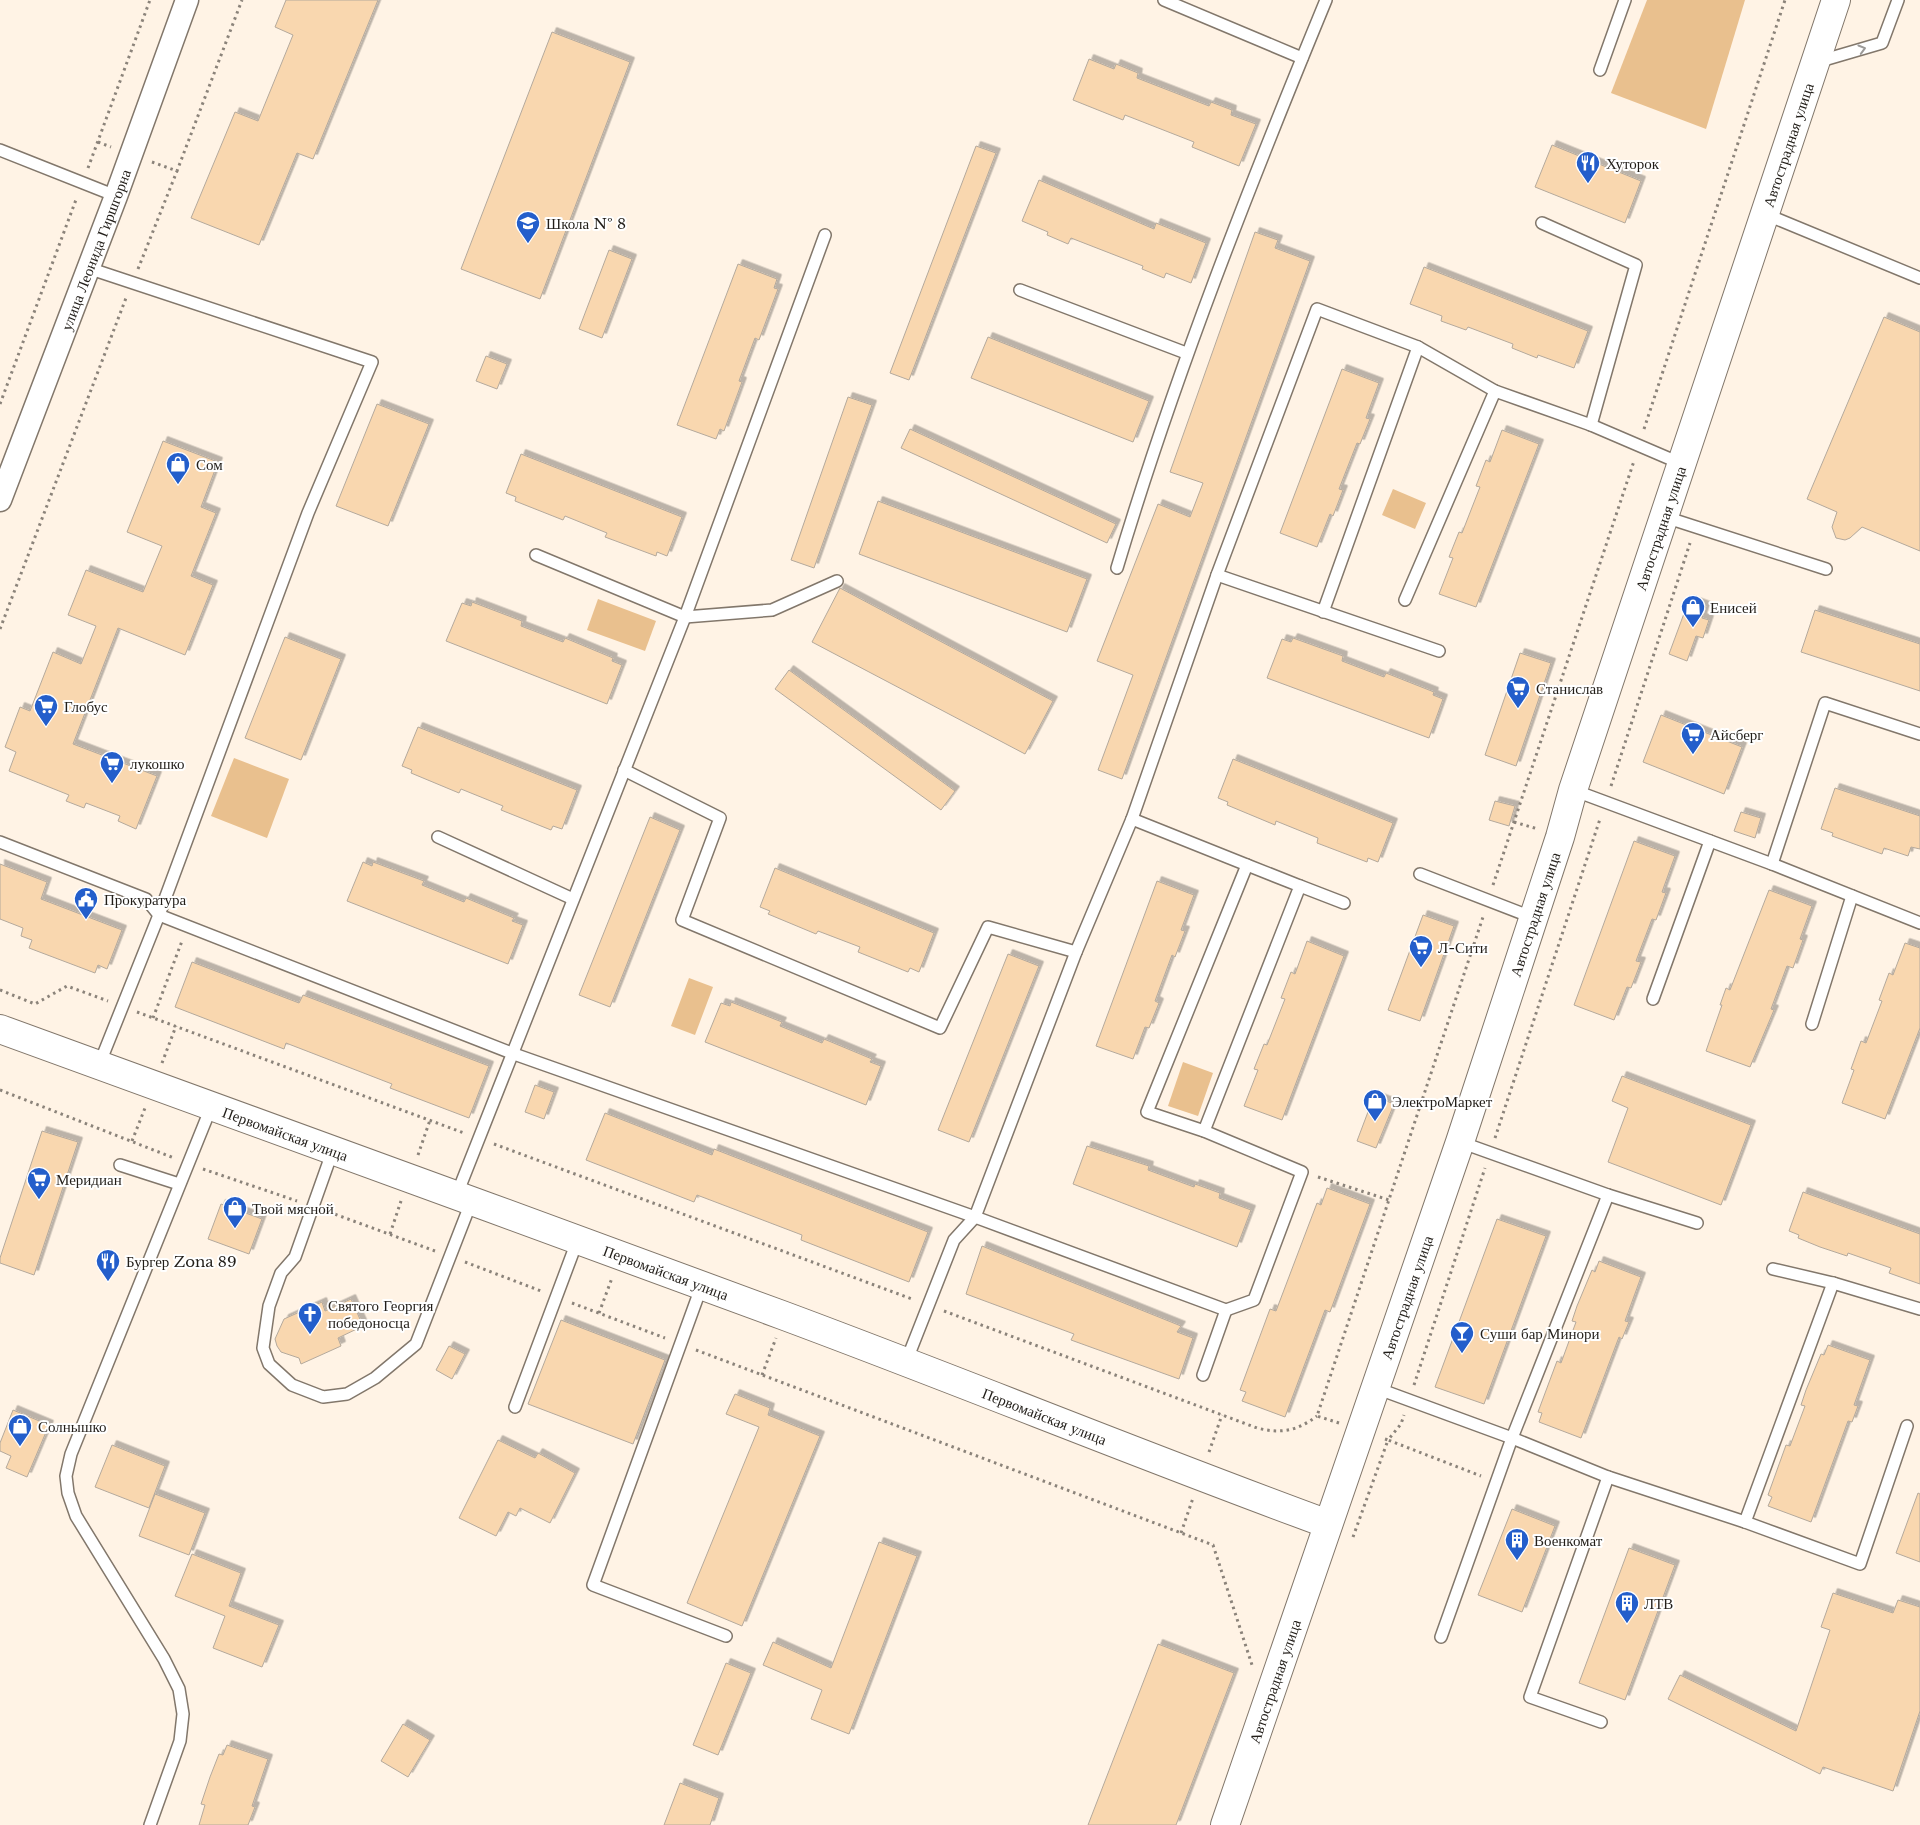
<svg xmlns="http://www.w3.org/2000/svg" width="1920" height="1825" font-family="'Libre Baskerville',serif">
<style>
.green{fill:#e9c08e}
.building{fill:#f9d7af;stroke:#b4a99c;filter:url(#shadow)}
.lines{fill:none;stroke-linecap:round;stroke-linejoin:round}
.lane-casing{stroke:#82776b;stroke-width:14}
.street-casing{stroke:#82776b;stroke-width:25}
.secondary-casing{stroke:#82776b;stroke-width:30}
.path{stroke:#8b837a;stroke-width:3;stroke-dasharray:2.5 4;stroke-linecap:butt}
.lane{stroke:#fff;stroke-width:11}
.street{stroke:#fff;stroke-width:22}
.secondary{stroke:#fff;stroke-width:28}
.oneway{stroke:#9c9a98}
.labels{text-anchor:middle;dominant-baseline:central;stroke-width:4;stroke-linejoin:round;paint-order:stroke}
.street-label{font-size:15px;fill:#221e19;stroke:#fff}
.poi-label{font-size:15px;fill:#221e19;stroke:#fff;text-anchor:start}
</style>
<defs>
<filter id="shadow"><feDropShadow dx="4.5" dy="-4.5" stdDeviation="0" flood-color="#0004"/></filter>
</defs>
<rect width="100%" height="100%" fill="#fff3e5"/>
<!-- green -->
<g class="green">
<path d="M1647 0H1745L1706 129 1611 93Z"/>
<path d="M1393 489 1426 503 1415 529 1382 515Z"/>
<path d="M598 599 656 621 645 651 587 630Z"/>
<path d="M234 758 289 779 267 838 211 816Z"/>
<path d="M689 978 713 987 695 1035 671 1026Z"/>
<path d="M1183 1062 1213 1073 1198 1116 1168 1106Z"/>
</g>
<!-- building -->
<g class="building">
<path d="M286 0H378L313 159 297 153 259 245 191 218 235 112 258 121 293 35 275 27Z"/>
<path d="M552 32 630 62 540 299 461 269Z"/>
<path d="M1089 59 1114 69 1116 64 1138 73 1137 78 1209 106 1211 102 1232 110 1231 115 1256 124 1239 166 1192 147 1194 142 1125 115 1123 120 1073 100Z"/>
<path d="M1552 145 1641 181 1625 223 1535 187Z"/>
<path d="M976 146 996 153 909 380 890 373Z"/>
<path d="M1039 180 1154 229 1156 223 1206 243 1191 283 1166 273 1164 278 1142 269 1143 266 1071 238 1068 244 1047 235 1048 232 1022 221Z"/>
<path d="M1255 232 1278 240 1275 248 1310 261 1122 779 1098 770 1133 675 1097 661 1158 504 1190 517 1203 483 1170 472Z"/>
<path d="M609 250 632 259 602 338 579 329Z"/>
<path d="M738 264 777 279 774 288 778 289 759 340 755 338 739 381 742 382 724 431 720 429 716 439 677 425Z"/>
<path d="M1424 267 1588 331 1574 368 1538 355 1537 358 1512 348 1513 344 1468 327 1466 330 1441 321 1442 316 1410 304Z"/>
<path d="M1884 317 1920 332V551L1862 527 1850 538 1845 540 1836 538 1832 527 1837 512 1807 499Z"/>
<path d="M988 337 1149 401 1133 442 971 378Z"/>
<path d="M486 356 507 364 497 389 476 381Z"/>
<path d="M1342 369 1379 383 1366 418 1370 419 1360 444 1357 443 1339 489 1343 490 1333 516 1330 514 1317 547 1280 533Z"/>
<path d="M848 397 872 405 814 568 791 560Z"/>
<path d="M377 404 429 424 388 526 336 506Z"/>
<path d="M910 429 1116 524 1107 543 901 448Z"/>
<path d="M1502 430 1539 444 1476 607 1439 594 1453 558 1449 557 1459 532 1462 533 1480 487 1476 486 1486 460 1490 462Z"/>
<path d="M163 441 218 462 201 507 216 513 191 576 213 585 185 655 118 628 73 744 157 776 136 829 118 821 120 816 86 803 84 808 66 801 69 795 9 771 16 752 5 747 20 707 30 711 53 652 81 664 96 626 68 615 86 570 143 592 162 546 127 532Z"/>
<path d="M521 454 682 517 667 556 657 552 656 556 605 537 607 533 565 516 563 520 515 501 516 497 506 493Z"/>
<path d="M878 501 1087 579 1067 632 859 554Z"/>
<path d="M840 588 1053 701 1025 754 812 642Z"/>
<path d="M1689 600 1706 606 1702 618 1709 620 1703 638 1696 636 1687 661 1669 654Z"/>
<path d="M472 602 522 621 521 626 563 642 565 638 613 658 612 661 622 665 607 704 446 641 462 603 471 606Z"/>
<path d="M1815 610 1920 644V691L1801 652Z"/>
<path d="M285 637 341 659 301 760 245 738Z"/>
<path d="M1293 638 1343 656 1342 661 1384 677 1386 673 1434 692 1433 695 1443 699 1429 738 1267 678 1282 639 1291 642Z"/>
<path d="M1520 653 1551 663 1516 766 1485 755Z"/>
<path d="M789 670 955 791 941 810 775 689Z"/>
<path d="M1661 715 1742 747 1724 794 1643 762Z"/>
<path d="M418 727 577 790 562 829 553 826 551 830 501 810 503 806 461 789 459 793 411 773 412 770 402 766Z"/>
<path d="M1233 759 1393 823 1378 862 1368 858 1367 862 1317 843 1318 838 1276 821 1275 825 1227 805 1228 802 1218 798Z"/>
<path d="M1835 788 1920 816V849L1911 847 1908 856 1884 848 1882 854 1832 836 1833 833 1821 829Z"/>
<path d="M1495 801 1515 806 1509 826 1489 820Z"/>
<path d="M1741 812 1761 818 1755 838 1734 831Z"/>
<path d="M650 817 680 830 610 1007 579 995Z"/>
<path d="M1634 841 1675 856 1662 892 1666 893 1656 920 1652 919 1636 961 1641 962 1631 988 1627 987 1614 1020 1574 1005Z"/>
<path d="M363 862 372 866 373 862 424 881 422 885 464 902 466 898 514 918 512 921 523 925 508 964 347 901Z"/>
<path d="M0 864 47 882 41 899 122 930 107 969 98 965 95 973 29 948 32 940 21 936 23 928 0 919Z"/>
<path d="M775 868 934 933 919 972 910 968 908 972 858 952 860 947 818 931 816 934 768 914 770 911 760 907Z"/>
<path d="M1157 881 1194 895 1181 930 1185 931 1175 957 1172 955 1155 1001 1159 1003 1149 1028 1145 1027 1133 1059 1096 1046Z"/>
<path d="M1769 890 1812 906 1800 939 1803 940 1793 968 1787 966 1771 1009 1774 1010 1750 1067 1706 1051 1722 1005H1720L1726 988 1730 990Z"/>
<path d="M1423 915 1454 926 1420 1021 1388 1010Z"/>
<path d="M1307 941 1344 956 1282 1120 1244 1106 1258 1070 1254 1069 1264 1044 1267 1045 1285 999 1281 998 1291 972 1295 974Z"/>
<path d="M1905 943 1920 948V1028L1885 1119 1842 1103 1854 1070 1851 1069 1861 1041 1866 1043 1882 1001 1879 1000 1889 973 1893 975Z"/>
<path d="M1008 954 1039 966 969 1142 938 1130Z"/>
<path d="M192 962 299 1003 303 995 489 1066 469 1118 390 1088 392 1084 286 1043 284 1049 175 1007Z"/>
<path d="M731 1002 782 1022 780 1026 822 1043 824 1039 872 1059 870 1062 881 1066 866 1105 705 1042 721 1003 730 1006Z"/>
<path d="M1622 1076 1751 1125 1721 1205 1608 1162 1628 1108 1612 1101Z"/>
<path d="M535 1085 554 1092 544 1119 525 1112Z"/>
<path d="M1374 1096 1394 1104 1376 1148 1357 1141Z"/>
<path d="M605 1113 712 1155 714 1149 928 1232 909 1282 801 1240 802 1235 697 1195 694 1202 586 1160Z"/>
<path d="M42 1131 78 1142 34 1275 0 1263V1258Z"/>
<path d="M1087 1146 1149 1166 1148 1170 1194 1187 1195 1184 1220 1193 1219 1198 1251 1210 1237 1247 1073 1184Z"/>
<path d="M1327 1188 1370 1204 1330 1312 1325 1310 1285 1417 1242 1401 1246 1392 1240 1390 1270 1309 1276 1311 1317 1203 1321 1205Z"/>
<path d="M1803 1192 1920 1234V1284L1889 1273 1891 1268 1848 1253 1847 1256 1820 1247 1798 1238 1799 1235 1789 1231Z"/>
<path d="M221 1204 262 1219 249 1254 208 1239Z"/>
<path d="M1497 1219 1546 1236 1484 1404 1435 1387Z"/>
<path d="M982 1246 1181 1326 1177 1332 1193 1338 1179 1379 1071 1340 1074 1334 966 1294Z"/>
<path d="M1599 1261 1641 1277 1625 1321 1629 1322 1622 1339 1619 1337 1581 1438 1539 1422 1542 1413 1538 1412 1557 1361 1561 1363 1576 1322 1572 1321 1577 1306 1592 1270 1595 1272Z"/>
<path d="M351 1299 363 1326 338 1338 341 1346 301 1364 299 1358 281 1352 277 1346 275 1339 284 1319 322 1302 325 1311Z"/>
<path d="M561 1320 665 1360 633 1444 528 1404Z"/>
<path d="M1828 1345 1870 1360 1854 1405 1858 1406 1852 1422 1848 1421 1811 1522 1768 1506 1772 1497 1768 1495 1786 1445 1790 1446 1805 1406 1801 1405 1806 1390 1821 1354 1824 1355Z"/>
<path d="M449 1346 465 1354 452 1379 436 1370Z"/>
<path d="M735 1394 770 1408 768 1415 820 1436 742 1626 687 1603 759 1427 726 1414Z"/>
<path d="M13 1410 49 1425 27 1477 6 1468 11 1456 0 1451V1443Z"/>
<path d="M498 1440 535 1458 538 1453 575 1473 550 1523 520 1508 516 1516 508 1512 496 1536 459 1518Z"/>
<path d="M112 1445 165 1466 149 1508 95 1487Z"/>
<path d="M1918 1493 1920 1494V1562L1896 1553Z"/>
<path d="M155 1494 205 1513 189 1555 139 1536Z"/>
<path d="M1512 1509 1555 1526 1522 1612 1478 1595Z"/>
<path d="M879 1542 917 1556 849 1734 811 1719 822 1690 763 1665 773 1642 831 1668Z"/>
<path d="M1629 1548 1675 1565 1625 1700 1579 1683Z"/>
<path d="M192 1554 241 1573 229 1606 279 1625 262 1667 213 1648 225 1616 175 1596Z"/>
<path d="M1833 1593 1893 1613 1898 1600 1920 1607V1711L1893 1791 1823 1767 1820 1774 1668 1699 1680 1675 1796 1731 1830 1630 1821 1627Z"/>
<path d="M1158 1644 1234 1673 1176 1825H1088Z"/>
<path d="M726 1663 751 1673 718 1755 693 1745Z"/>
<path d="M403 1724 430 1740 408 1777 381 1761Z"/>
<path d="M227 1745 268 1759 252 1806 255 1807 248 1825H199L205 1805 201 1804 210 1777 219 1754 223 1755Z"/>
<path d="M680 1783 719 1798 710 1825H664Z"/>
</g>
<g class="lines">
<!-- lane casing -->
<g class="lane-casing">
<g id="lane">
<path d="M1164 0 1302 58"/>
<path d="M1817 62 1882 43 1898 0"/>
<path d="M1600 70 1625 0"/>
<path d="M0 150 116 196"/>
<path d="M1765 214 1920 278"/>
<path d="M1542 223 1636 265 1591 425"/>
<path d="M88 268 372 362 308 513 159 915 99 1065"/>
<path d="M1020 290 1186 353"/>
<path d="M1665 517 1826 569"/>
<path d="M536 555 685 617 772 610 837 581"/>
<path d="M1117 568C1175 374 1249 187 1326 0"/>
<path d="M1217 575 1439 651"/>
<path d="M1405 600 1495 391"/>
<path d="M1323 612 1418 347"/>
<path d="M624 770 720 818 682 920 940 1028 988 927 1076 952"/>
<path d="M1573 790 1772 864 1920 923"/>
<path d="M1132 819 1247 865 1147 1112 1204 1131 1302 1172 1254 1300 1226 1310"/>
<path d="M438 837 573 899"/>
<path d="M0 842 146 899 159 915 514 1054 975 1217 1226 1310 1203 1375"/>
<path d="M1772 864 1825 703 1920 734"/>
<path d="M1420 874 1534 918"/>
<path d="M1300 886 1344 903"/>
<path d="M1653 999 1710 841"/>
<path d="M1812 1024 1852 896"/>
<path d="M1204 1131 1300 886 1247 865"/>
<path d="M1460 1142 1608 1195 1697 1223"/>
<path d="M333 1150 295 1257 281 1273 269 1306 263 1348 269 1364 292 1385 323 1397 347 1394 375 1378 416 1344 472 1200"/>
<path d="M120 1165 179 1184"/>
<path d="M457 1194 685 617 825 235"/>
<path d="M1773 1269 1833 1283 1920 1309"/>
<path d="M702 1285 593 1585 726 1636"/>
<path d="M906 1362 954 1240 975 1217 1076 952 1132 819 1217 575 1317 309 1418 347 1495 391 1591 425 1682 464"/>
<path d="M1376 1388 1512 1438 1608 1477 1745 1522 1860 1564 1907 1426"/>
<path d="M515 1407 578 1239"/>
<path d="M1745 1522 1833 1283"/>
<path d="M1441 1637 1512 1438 1608 1195"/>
<path d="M1601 1722 1530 1697 1608 1477"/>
<path d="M150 1825 180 1741 183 1714 179 1689 164 1659 76 1516 68 1493 66 1476 71 1454 212 1105"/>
</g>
</g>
<!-- street casing -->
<g class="street-casing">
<g id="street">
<path id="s1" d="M0 500 116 196 187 0"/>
</g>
</g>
<!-- secondary casing -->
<g class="secondary-casing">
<g id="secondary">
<path id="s2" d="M0 1029C260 1125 522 1218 782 1315 965 1383 1145 1457 1328 1524"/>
<path id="s3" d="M1225 1825 1460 1142 1560 837 1573 790 1836 0"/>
</g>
</g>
<!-- path -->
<g class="path">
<path d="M98 142 111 147"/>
<path d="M152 162 177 171 242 0"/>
<path d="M88 168 150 0"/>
<path d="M138 269 177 171"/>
<path d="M0 404 77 197"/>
<path d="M1644 429 1785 0"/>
<path d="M0 629 126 298"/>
<path d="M1611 786 1690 543"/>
<path d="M1514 822 1538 829"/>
<path d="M1493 885 1634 461"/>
<path d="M0 990 35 1004 67 986 108 1001"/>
<path d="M137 1012 464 1133"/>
<path d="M153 1018 182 941"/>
<path d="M162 1063 176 1026"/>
<path d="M0 1090 174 1158"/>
<path d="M1495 1138 1600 819"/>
<path d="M132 1141 145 1108"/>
<path d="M494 1144 912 1299"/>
<path d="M418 1155 430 1120"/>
<path d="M203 1169 297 1201"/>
<path d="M1318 1177 1389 1200"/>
<path d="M329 1212 435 1251"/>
<path d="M390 1234 401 1201"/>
<path d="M465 1262 541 1291"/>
<path d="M572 1303 665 1338"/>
<path d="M944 1311 1257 1428C1281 1434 1297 1431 1317 1416"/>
<path d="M599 1313 612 1278"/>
<path d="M696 1350 1213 1545 1252 1665"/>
<path d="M762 1375 776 1338"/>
<path d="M1414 1385 1485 1168"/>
<path d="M1339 1423 1317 1416 1483 917"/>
<path d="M1385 1439 1388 1440 1401 1424 1404 1415"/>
<path d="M1209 1452 1222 1415"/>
<path d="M1181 1533 1193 1498"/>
<path d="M1353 1537 1388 1440 1481 1476"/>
</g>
<!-- lane -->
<use href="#lane" class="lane"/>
<!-- street -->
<use href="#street" class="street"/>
<!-- secondary -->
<use href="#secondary" class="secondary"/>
</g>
<!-- one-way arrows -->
<defs><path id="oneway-chevron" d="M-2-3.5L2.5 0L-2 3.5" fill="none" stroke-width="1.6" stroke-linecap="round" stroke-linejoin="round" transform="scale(1.25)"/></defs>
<use class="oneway" href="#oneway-chevron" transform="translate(1862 49) rotate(-16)"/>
<!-- icons -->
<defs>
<g id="restaurant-pin" transform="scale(1.25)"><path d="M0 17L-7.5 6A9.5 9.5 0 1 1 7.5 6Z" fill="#235ecb" stroke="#fff"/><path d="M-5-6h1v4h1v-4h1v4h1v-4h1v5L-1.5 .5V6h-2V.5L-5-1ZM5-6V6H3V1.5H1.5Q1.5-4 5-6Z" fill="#fff"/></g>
<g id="school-pin" transform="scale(1.25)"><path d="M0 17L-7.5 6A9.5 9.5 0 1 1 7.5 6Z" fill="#235ecb" stroke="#fff"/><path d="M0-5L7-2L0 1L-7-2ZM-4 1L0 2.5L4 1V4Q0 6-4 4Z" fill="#fff"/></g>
<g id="shop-pin" transform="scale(1.25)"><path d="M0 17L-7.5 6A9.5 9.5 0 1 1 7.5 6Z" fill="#235ecb" stroke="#fff"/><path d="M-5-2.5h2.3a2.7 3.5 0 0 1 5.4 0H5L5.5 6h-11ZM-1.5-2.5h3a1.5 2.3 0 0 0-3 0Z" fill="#fff"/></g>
<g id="supermarket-pin" transform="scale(1.25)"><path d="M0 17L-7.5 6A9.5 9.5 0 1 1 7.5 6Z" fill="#235ecb" stroke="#fff"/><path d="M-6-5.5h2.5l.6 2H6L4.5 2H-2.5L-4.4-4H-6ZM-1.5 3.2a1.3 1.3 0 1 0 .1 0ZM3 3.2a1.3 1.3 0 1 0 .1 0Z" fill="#fff"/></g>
<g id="civic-pin" transform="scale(1.25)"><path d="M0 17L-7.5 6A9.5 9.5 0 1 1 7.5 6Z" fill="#235ecb" stroke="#fff"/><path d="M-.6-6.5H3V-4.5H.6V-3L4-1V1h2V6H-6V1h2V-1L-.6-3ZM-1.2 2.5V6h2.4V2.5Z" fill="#fff"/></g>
<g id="church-pin" transform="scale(1.25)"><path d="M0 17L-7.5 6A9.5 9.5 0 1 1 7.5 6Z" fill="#235ecb" stroke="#fff"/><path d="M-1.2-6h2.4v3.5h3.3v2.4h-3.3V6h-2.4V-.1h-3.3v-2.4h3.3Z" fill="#fff"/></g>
<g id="bar-pin" transform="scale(1.25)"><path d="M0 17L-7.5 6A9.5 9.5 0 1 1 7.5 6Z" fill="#235ecb" stroke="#fff"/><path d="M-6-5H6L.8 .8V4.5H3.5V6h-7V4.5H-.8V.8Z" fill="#fff"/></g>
<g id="building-pin" transform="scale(1.25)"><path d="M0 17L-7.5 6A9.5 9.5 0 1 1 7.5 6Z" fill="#235ecb" stroke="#fff"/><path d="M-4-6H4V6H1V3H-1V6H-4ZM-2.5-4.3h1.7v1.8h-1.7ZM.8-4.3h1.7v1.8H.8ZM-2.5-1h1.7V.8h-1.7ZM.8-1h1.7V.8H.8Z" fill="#fff"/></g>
</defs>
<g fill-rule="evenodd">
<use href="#restaurant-pin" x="1588" y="163"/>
<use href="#school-pin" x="528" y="223"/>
<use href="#shop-pin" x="178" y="464"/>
<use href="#shop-pin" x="1693" y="607"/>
<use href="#supermarket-pin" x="1518" y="688"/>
<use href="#supermarket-pin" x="46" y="706"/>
<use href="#supermarket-pin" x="1693" y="734"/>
<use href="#supermarket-pin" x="112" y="763"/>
<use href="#civic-pin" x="86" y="899"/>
<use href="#supermarket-pin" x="1421" y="947"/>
<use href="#shop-pin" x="1375" y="1101"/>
<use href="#supermarket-pin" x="39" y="1179"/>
<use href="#shop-pin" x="235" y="1208"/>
<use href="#restaurant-pin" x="108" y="1261"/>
<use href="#church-pin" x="310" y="1314"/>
<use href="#bar-pin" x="1462" y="1333"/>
<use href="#shop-pin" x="20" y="1426"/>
<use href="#building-pin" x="1517" y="1540"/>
<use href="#building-pin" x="1627" y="1603"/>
</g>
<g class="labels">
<!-- street labels -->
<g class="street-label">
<text stroke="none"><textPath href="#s3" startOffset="1772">Автострадная улица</textPath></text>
<text stroke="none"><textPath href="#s1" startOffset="268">улица Леонида Гиршгорна</textPath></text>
<text stroke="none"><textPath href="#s3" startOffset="1368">Автострадная улица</textPath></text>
<text stroke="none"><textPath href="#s3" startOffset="962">Автострадная улица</textPath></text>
<text stroke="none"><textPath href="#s2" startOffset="304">Первомайская улица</textPath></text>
<text stroke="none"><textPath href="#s2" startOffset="709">Первомайская улица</textPath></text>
<text stroke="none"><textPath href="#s3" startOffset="558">Автострадная улица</textPath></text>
<text stroke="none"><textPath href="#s2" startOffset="1114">Первомайская улица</textPath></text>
<text stroke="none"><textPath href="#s3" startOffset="152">Автострадная улица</textPath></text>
</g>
<!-- poi labels -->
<g class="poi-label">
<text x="1606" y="163">Хуторок</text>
<text x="546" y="223">Школа № 8</text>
<text x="196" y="464">Сом</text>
<text x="1710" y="607">Енисей</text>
<text x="1536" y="688">Станислав</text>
<text x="64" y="706">Глобус</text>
<text x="1710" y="734">Айсберг</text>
<text x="130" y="763">лукошко</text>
<text x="104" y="899">Прокуратура</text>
<text x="1438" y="947">Л-Сити</text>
<text x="1392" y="1101">ЭлектроМаркет</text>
<text x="56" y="1179">Меридиан</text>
<text x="252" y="1208">Твой мясной</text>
<text x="126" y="1261">Бургер Zona 89</text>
<text x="328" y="1305">Святого Георгия<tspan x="328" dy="17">победоносца</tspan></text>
<text x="1480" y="1333">Суши бар Минори</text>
<text x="38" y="1426">Солнышко</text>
<text x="1534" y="1540">Военкомат</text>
<text x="1644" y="1603">ЛТВ</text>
</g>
</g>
</svg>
